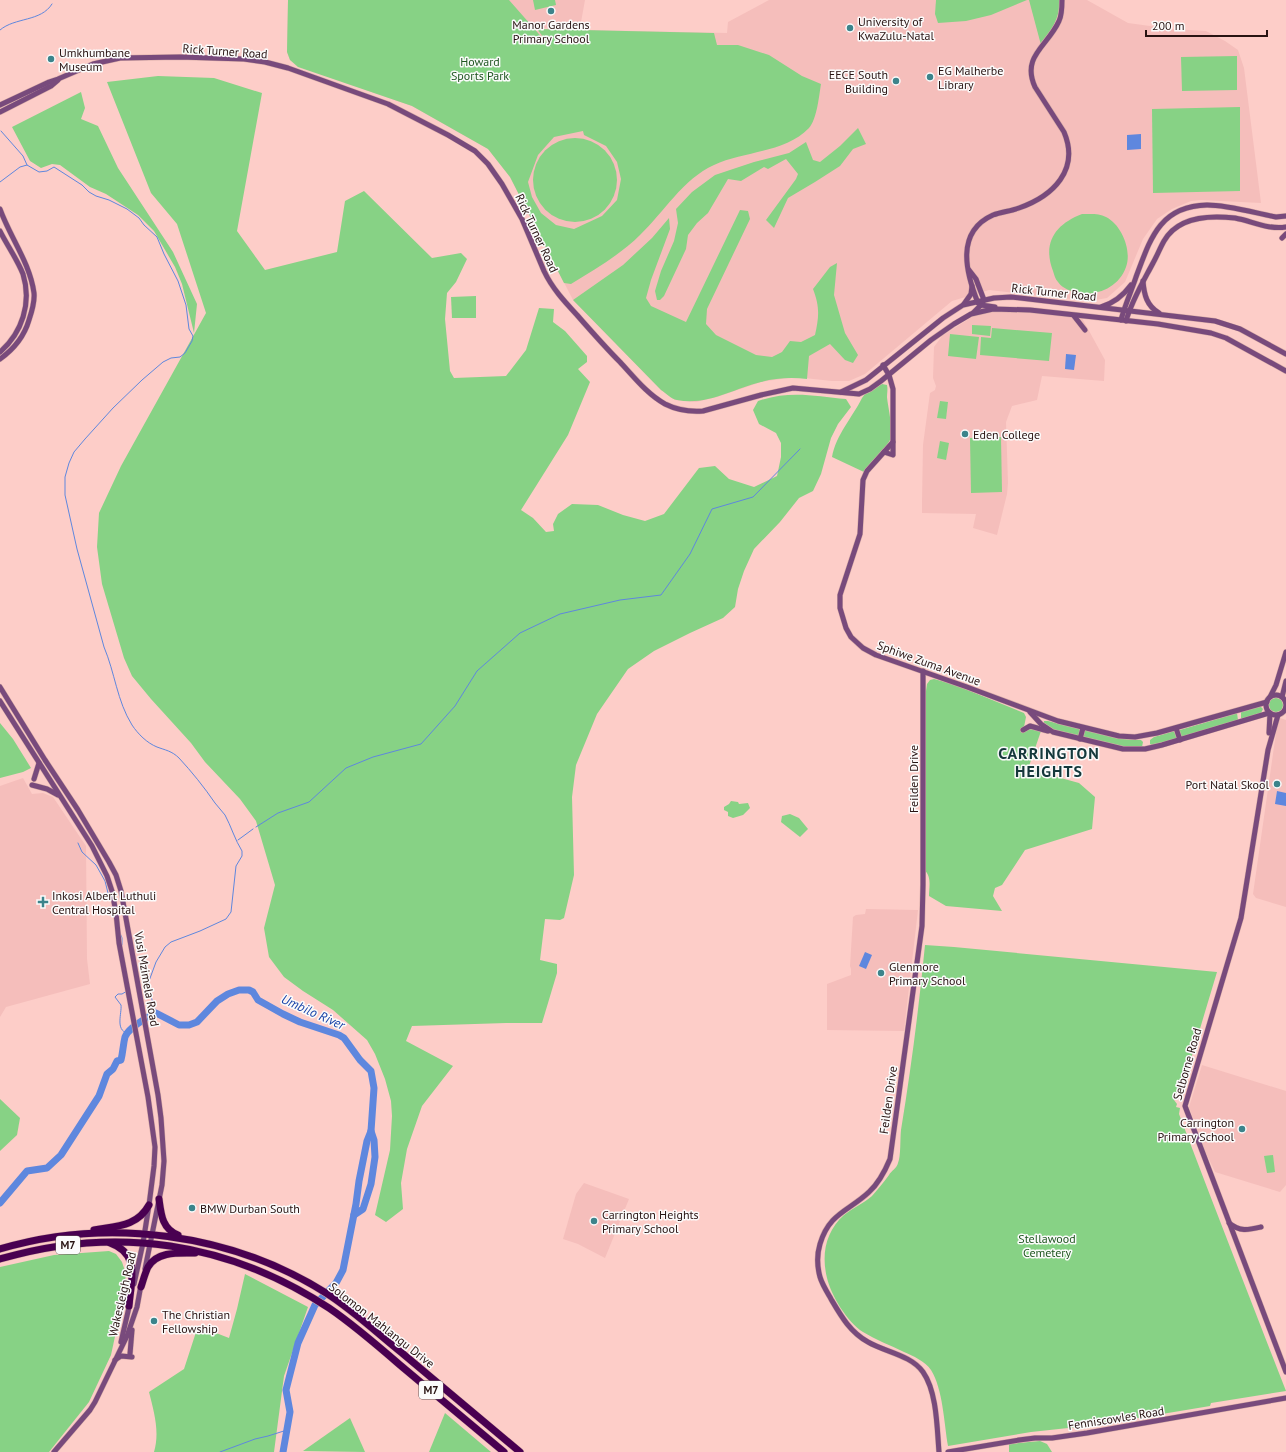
<svg xmlns="http://www.w3.org/2000/svg" width="1286" height="1452" font-family="'PT Sans',sans-serif">
<style>
.built{fill:#f5bebb}
.green{fill:#87d285;fill-rule:evenodd}
.water{fill:#5e87de}
.lines{fill:none;stroke-linecap:round;stroke-linejoin:round}
.stream{stroke:#5e87de;stroke-width:1}
.river{stroke:#5e87de;stroke-width:7}
.secondary-casing{stroke:#d7aca7;stroke-width:6}
.highway-casing{stroke:#d7aca7;stroke-width:8}
.secondary{stroke:#784a7c;stroke-width:5}
.highway{stroke:#490051;stroke-width:7}
.poi-dot{fill:#3c848b;stroke:#fbfbfb;stroke-width:1.5}
.labels{text-anchor:middle;dominant-baseline:central;stroke-width:3;stroke-linejoin:round;paint-order:stroke}
.shield{fill:#fbfbfb;stroke:#675958;stroke-width:1}
.shield-label{font-size:11px;font-weight:bold;fill:#281312}
.poi-label{font-size:12px;fill:#281312;stroke:#fbfbfb;text-anchor:start}
.street-label{font-size:12px;fill:#281312;stroke:#fbfbfb}
.park-label{font-size:12px;fill:#1f5620;stroke:#fbfbfb}
.water-label{font-size:13px;font-style:italic;fill:#1942a7;stroke:#fbfbfb}
.district-label{font-size:16px;font-weight:bold;letter-spacing:1px;fill:#15383b;stroke:#fbfbfb}
</style>
<rect width="100%" height="100%" fill="#fdcdc8"/>
<!-- built -->
<g class="built">
<path d="M288 0H585L581 22 539 29 727 33 728 22 769 0H1087L1128 23 1172 29 1206 31 1225 41 1238 50 1244 68 1261 203 1201 200 1191 201 1172 209 1157 219 1143 239 1125 282 1107 298 1090 301 989 290 952 301 865 374 849 381H832L795 377 761 382 717 397 696 402 675 400 661 390 573 300 510 177 488 149 412 106 346 83 290 60 287 52Z"/>
<path d="M997 309 1027 310 1082 318 1105 360 1104 381 1042 376 1037 400 1012 406 1006 422 1008 483 1007 494 997 535 973 528 976 514 922 513V502L923 445 930 393 935 390 936 386 933 378 934 347 942 336 975 315Z"/>
<path d="M1280 718 1286 720V907L1256 898 1253 894 1278 719Z"/>
<path d="M23 778 32 794 43 793 53 797 86 846 87 959 90 984 6 1007 0 1017V786Z"/>
<path d="M866 909 918 910 904 1031 827 1030V984L851 975V969L850 966 853 917 856 915 865 914Z"/>
<path d="M1202 1065 1286 1091V1185L1280 1192 1215 1172 1205 1151 1189 1107Z"/>
<path d="M584 1183 629 1199 605 1258 578 1244 563 1239 576 1194Z"/>
</g>
<!-- green -->
<g class="green">
<path d="M288 0H509L553 50 537 29 714 33 717 45H738L769 55 802 76 821 84C819 96 817 119 809 128 785 153 744 151 714 165 683 179 664 212 640 235 620 255 595 269 571 284L564 283 510 177 488 149 412 106 298 67 290 60 287 52ZM583 131 584 135 606 146 617 162 621 179 617 200 602 216 574 229 556 225 541 213 532 197 528 182 538 155 554 137Z"/>
<path d="M533 0H555L556 5 535 10Z"/>
<path d="M936 0H1027L991 15 966 21 938 23 935 14Z"/>
<path d="M1029 0H1060C1060 17 1051 32 1041 45Z"/>
<path d="M1237 56V90L1182 91 1181 57Z"/>
<path d="M158 76 214 78 262 93 237 231 265 270 337 252 345 201 364 191 432 258 461 253 467 259 456 282 447 293 445 319 450 371 454 378 506 376 526 350 539 308 554 309 553 322 565 331 587 356V362L578 369 590 382 568 435 521 510 533 518 546 532 554 531 553 524 558 514 572 504 598 505 623 515 645 521 664 514 699 468 715 466 729 479 754 487 777 476 781 457V443L776 433 759 424 753 410 758 401C789 390 815 396 846 399L851 407 838 424 831 438 821 474 813 491 799 498 780 522 754 549 744 571 738 589 735 607 723 618 690 633 654 651 628 669 597 714 576 765 572 797 574 875 564 918 560 920 545 919 540 960 557 964V973L542 1023H506L412 1026 406 1041 453 1066 422 1106 407 1149 401 1183 403 1209 386 1222 375 1215 390 1150 392 1116 391 1101 385 1079 375 1054 367 1040 333 1010 303 991 284 977 269 957 264 928 275 885 256 821 240 799 205 762 191 743 151 699 132 676 124 658 102 584 97 547 99 513 121 466 206 313 177 224 151 193 107 82Z"/>
<path d="M81 92 85 108 81 119 98 126 118 168 173 252 197 304 194 333 182 284 175 267 154 231 138 215 106 194 90 187 60 165 52 164 41 168 30 161 12 127Z"/>
<path d="M1240 107V191L1153 193 1152 109Z"/>
<path d="M858 128 866 144 853 149 840 166 815 182 788 198 774 228 766 220 796 179 798 174 786 159 768 169 764 167 741 181 728 179 708 213 697 223 688 235 686 249 664 296 660 300H657L655 291 661 271 674 241 678 223 676 209 692 192 715 175 754 162 789 153 806 142 813 160 820 162 840 146Z"/>
<circle cx="575" cy="180" r="42"/>
<path d="M740 210 748 211 750 219 707 309 706 324 716 335 756 355 772 357 782 352 790 341 801 342 815 335C819 317 820 307 813 289L830 267 837 263 834 295 845 333 858 355 853 363 845 360 830 344 809 356 807 379C792 377 775 378 761 382 733 389 707 406 677 400 671 399 666 393 661 390L573 300 623 265 652 238 669 218 670 229 651 280 646 298 651 306 686 322Z"/>
<path d="M1082 214C1090 214 1099 213 1106 217 1122 225 1132 251 1126 267 1119 287 1098 296 1079 293 1071 291 1063 289 1058 282 1055 279 1054 274 1053 271 1042 242 1056 224 1082 214Z"/>
<path d="M476 296V318H452L451 297Z"/>
<path d="M972 325 991 326 990 336 972 334Z"/>
<path d="M992 328 1052 333 1049 361 980 355 981 337 991 338Z"/>
<path d="M950 334 979 337 976 359 948 356Z"/>
<path d="M882 384 887 385C888 389 887 393 887 397 888 408 894 431 890 440 884 453 871 460 864 472L832 457C836 435 852 418 862 398L865 394Z"/>
<path d="M940 401 948 402 946 419 937 418Z"/>
<path d="M1001 437 1002 492 971 493 970 438Z"/>
<path d="M940 441 949 443 946 460 937 458Z"/>
<path d="M934 679 953 684 1024 713 1026 717 1024 727 1041 731 1028 769 1079 783 1095 797 1092 829 1025 850 1002 885 995 888 993 896 1002 911 946 906 929 896C929 887 932 876 924 870L926 786 925 698 927 684 930 680Z"/>
<circle cx="1276" cy="705" r="7"/>
<path d="M1260 706 1263 709 1261 713 1243 719 1241 718V712Z"/>
<path d="M1237 713 1238 720 1181 737 1178 731 1180 730Z"/>
<path d="M1044 721H1048L1080 729 1081 730 1079 737 1054 730 1044 723Z"/>
<path d="M0 723 13 739 31 768 23 772 0 778Z"/>
<path d="M1087 730 1124 739 1141 740 1143 742 1142 747 1121 746 1083 738 1084 731Z"/>
<path d="M1174 731 1177 738 1176 739 1153 746 1150 744V740L1154 737Z"/>
<path d="M731 801 738 802 739 804 748 803 750 808 743 815 733 818 728 816V812L724 810V807L729 804Z"/>
<path d="M790 814 799 818 808 829 800 837 781 822 782 816Z"/>
<path d="M925 945 954 947 1217 972 1184 1082 1180 1092H1177L1174 1100 1177 1104 1176 1107 1180 1108 1179 1114C1214 1206 1250 1299 1286 1391L1211 1403 1210 1406 1096 1425 1031 1432 948 1446C944 1423 943 1389 931 1370 925 1361 913 1356 904 1352 890 1345 876 1340 863 1332 847 1322 831 1295 827 1278 821 1254 826 1231 844 1215 853 1208 864 1203 872 1196 878 1189 884 1182 889 1175 891 1171 897 1168 898 1163 901 1156 900 1139 901 1130 911 1069 919 1007 925 945Z"/>
<path d="M0 1099 20 1118 17 1135 0 1151Z"/>
<path d="M1273 1155 1275 1172 1267 1173 1264 1156Z"/>
<path d="M109 1251 116 1254 122 1262 126 1274 122 1304 111 1355 89 1402 49 1452H0V1267L54 1255Z"/>
<path d="M245 1274 308 1307 284 1376 274 1452H154C160 1432 154 1412 149 1392L184 1369 198 1326 229 1338 237 1309Z"/>
<path d="M445 1413 491 1452H429Z"/>
<path d="M350 1418 365 1452 303 1451Z"/>
<path d="M1040 1441 1047 1444 1052 1452H1009V1444Z"/>
</g>
<!-- water -->
<g class="water">
<path d="M1141 134V149L1127 150V135Z"/>
<path d="M1066 354 1076 355 1074 370 1065 369Z"/>
<path d="M1277 791 1286 793V806L1275 804Z"/>
<path d="M865 952 872 955 866 969 859 966Z"/>
</g>
<g class="lines">
<!-- stream -->
<g class="stream">
<path d="M0 30C15 17 41 22 52 4"/>
<path d="M1 131 23 156 27 165"/>
<path d="M0 182 20 167 27 165 39 172 47 171 54 167 82 185 89 192 96 196 109 200 127 209 139 218 144 225 157 237 164 254 178 281 186 305 189 329 193 336 192 341 185 353 180 357 171 358 163 362 142 380 113 408 85 439 74 452 69 463 65 477V495L77 549 104 647C115 673 117 701 132 725 138 734 147 743 157 747 165 750 172 751 179 758 192 772 204 787 215 803 218 807 222 811 225 815 231 826 235 840 242 851V856L236 866 231 912 226 919 200 931 171 942 165 947 156 962 149 981V990L156 1013"/>
<path d="M256 827 278 813 309 802 346 768 373 757 421 744 455 706 477 671 520 633 560 614 620 600 661 595 690 554 712 509 753 497 800 449"/>
<path d="M238 840 253 829"/>
<path d="M78 843 82 852 96 865 105 881 108 893"/>
<path d="M120 933 122 938V945"/>
<path d="M127 991 122 994H118L115 997 121 1005C122 1013 115 1030 127 1033"/>
<path d="M220 1452 255 1439 268 1436 287 1430"/>
</g>
<!-- river -->
<g class="river">
<path d="M0 1203 27 1171 47 1168 61 1155 99 1096 107 1074 113 1069 117 1061 121 1060C123 1052 123 1045 125 1037 129 1027 143 1021 152 1014L156 1013 179 1025H189L197 1022 217 1001 228 994 239 990H249L253 992 258 1000 283 1014 300 1022 339 1035 344 1038 360 1060 371 1071 374 1088 371 1131 367 1141 359 1181 356 1204 343 1270 336 1283 315 1305 298 1343 286 1390 290 1412 283 1452"/>
<path d="M354 1215 363 1209 371 1184 375 1157 374 1140 371 1131"/>
</g>
<!-- secondary casing -->
<g class="secondary-casing">
<g id="secondary">
<path d="M0 105 49 82 58 79 93 64 120 58 180 57 244 59 265 62 288 68 388 104 448 135 475 151 488 164 502 184 522 219 544 271C552 288 564 301 577 315 591 331 605 347 620 362 634 377 647 394 665 404 677 410 690 412 703 411L761 395 793 388 859 394 870 389 881 381 931 340 954 324 971 314 993 309 1030 310 1158 324 1211 333 1226 338 1286 371"/>
<path d="M0 112 51 86 58 80"/>
<path d="M0 209C10 237 30 263 34 293 35 302 32 311 29 320 24 337 14 349 0 359"/>
<path d="M0 231C7 245 17 259 23 274 32 303 22 333 0 352"/>
<path d="M1282 238 1286 234"/>
<path d="M969 270 976 279 984 300 981 305 973 313"/>
<path d="M1143 281C1144 295 1147 306 1159 313"/>
<path d="M964 304 971 294 972 286"/>
<path d="M995 307 981 305 978 303C966 273 955 232 993 215 1001 212 1011 211 1019 208 1053 196 1080 170 1064 132L1035 87C1021 56 1048 46 1059 21 1062 15 1062 7 1062 0"/>
<path d="M1101 307C1114 303 1123 296 1131 285"/>
<path d="M1074 316 1085 330"/>
<path d="M1121 320C1125 305 1131 292 1136 277 1150 240 1159 206 1207 205 1228 205 1255 213 1276 217L1286 216"/>
<path d="M1126 321C1132 300 1143 282 1153 263 1157 256 1160 248 1164 241 1178 216 1209 215 1235 218 1252 221 1268 230 1286 227"/>
<path d="M883 365 889 375 893 389V442L867 471 863 480 860 534 840 595V608L846 628 851 637 863 648 876 655 967 687 1058 721 1119 736 1135 737 1157 733 1267 702"/>
<path d="M841 392 866 380 943 318 963 305 994 298 1011 297 1215 321 1240 329 1286 354"/>
<path d="M884 452 893 455V442"/>
<path d="M923 671V885L922 926 890 1159C885 1171 879 1183 869 1192 849 1211 829 1213 820 1244 817 1254 817 1266 820 1277 822 1284 827 1292 831 1299 841 1316 850 1332 868 1342 885 1352 911 1355 923 1372 937 1392 937 1428 939 1452"/>
<path d="M0 687 45 760 78 810 109 862 116 875 121 891 158 1095 161 1118 164 1161 162 1185 145 1269"/>
<circle cx="1276" cy="705" r="10"/>
<path d="M1270 697 1276 685 1286 652"/>
<path d="M1282 697 1286 681"/>
<path d="M0 701 92 846 107 876 112 891 116 913 119 943 148 1097 155 1147 154 1166 149 1205 143 1243 134 1284"/>
<path d="M1030 712 1041 724 1053 732 1123 749H1145L1162 745 1269 713"/>
<path d="M1278 715 1268 750 1241 918 1185 1106 1286 1372"/>
<path d="M1176 728 1180 740"/>
<path d="M1023 730 1030 726 1048 731"/>
<path d="M1269 733 1270 713"/>
<path d="M1080 739 1083 728"/>
<path d="M34 779 39 763"/>
<path d="M32 785 47 789 58 795"/>
<path d="M1229 1223C1240 1232 1248 1230 1261 1227"/>
<path d="M121 1342 130 1303"/>
<path d="M130 1354 132 1330"/>
<path d="M115 1360 121 1356 132 1357"/>
<path d="M54 1452 90 1410 95 1402 127 1336 137 1307 141 1285"/>
<path d="M948 1452 1019 1440 1035 1438H1052L1087 1433 1286 1398"/>
</g>
</g>
<!-- highway casing -->
<g class="highway-casing">
<g id="highway">
<path d="M159 1199C161 1214 162 1229 178 1235"/>
<path d="M94 1230C116 1226 137 1227 149 1205"/>
<path d="M110 1243C141 1254 131 1280 129 1306"/>
<path d="M0 1249C108 1217 231 1233 326 1293 353 1310 377 1333 402 1353 441 1386 481 1419 520 1452"/>
<path d="M0 1259C116 1225 228 1242 329 1308 354 1325 377 1345 400 1365 435 1394 469 1423 504 1452"/>
<path d="M141 1287C143 1281 145 1273 148 1267 157 1251 179 1253 195 1253"/>
</g>
</g>
<!-- secondary -->
<use href="#secondary" class="secondary"/>
<!-- highway -->
<use href="#highway" class="highway"/>
</g>
<!-- markers -->
<g class="poi-dot">
<circle cx="551" cy="11" r="4"/>
<circle cx="850" cy="28" r="4"/>
<circle cx="51" cy="59" r="4"/>
<circle cx="930" cy="77" r="4"/>
<circle cx="896" cy="81" r="4"/>
<circle cx="965" cy="434" r="4"/>
<circle cx="1277" cy="784" r="4"/>
<path d="M41 896h4v4h4v4h-4v4h-4v-4h-4v-4h4z"/>
<circle cx="881" cy="973" r="4"/>
<circle cx="1242" cy="1129" r="4"/>
<circle cx="192" cy="1208" r="4"/>
<circle cx="594" cy="1221" r="4"/>
<circle cx="154" cy="1321" r="4"/>
</g>
<g class="labels">
<!-- shield labels -->
<g class="shield">
<rect x="56" y="1236" width="24" height="18" rx="3"/>
<rect x="419" y="1381" width="24" height="18" rx="3"/>
</g>
<g class="shield-label">
<text x="68" y="1245">M7</text>
<text x="431" y="1390">M7</text>
</g>
<!-- poi labels -->
<g class="poi-label">
<text x="858" y="21">University of<tspan x="858" dy="14">KwaZulu-Natal</tspan></text>
<text x="551" y="24" text-anchor="middle">Manor Gardens<tspan x="551" dy="14">Primary School</tspan></text>
<text x="59" y="52">Umkhumbane<tspan x="59" dy="14">Museum</tspan></text>
<text x="938" y="70">EG Malherbe<tspan x="938" dy="14">Library</tspan></text>
<text x="888" y="74" text-anchor="end">EECE South<tspan x="888" dy="14">Building</tspan></text>
<text x="973" y="434">Eden College</text>
<text x="1269" y="784" text-anchor="end">Port Natal Skool</text>
<text x="52" y="895">Inkosi Albert Luthuli<tspan x="52" dy="14">Central Hospital</tspan></text>
<text x="889" y="966">Glenmore<tspan x="889" dy="14">Primary School</tspan></text>
<text x="1234" y="1122" text-anchor="end">Carrington<tspan x="1234" dy="14">Primary School</tspan></text>
<text x="200" y="1208">BMW Durban South</text>
<text x="602" y="1214">Carrington Heights<tspan x="602" dy="14">Primary School</tspan></text>
<text x="162" y="1314">The Christian<tspan x="162" dy="14">Fellowship</tspan></text>
</g>
<!-- street labels -->
<g class="street-label">
<text transform="translate(225 51) rotate(4)">Rick Turner Road</text>
<text transform="translate(537 233) rotate(65)">Rick Turner Road</text>
<text transform="translate(1054 292) rotate(6)">Rick Turner Road</text>
<text transform="translate(929 663) rotate(20)">Sphiwe Zuma Avenue</text>
<text transform="translate(913 779) rotate(-90)">Feilden Drive</text>
<text transform="translate(147 979) rotate(80)">Vusi Mzimela Road</text>
<text transform="translate(1187 1064) rotate(-74)">Selborne Road</text>
<text transform="translate(888 1100) rotate(-82)">Feilden Drive</text>
<text transform="translate(122 1294) rotate(-77)">Wakesleigh Road</text>
<text transform="translate(382 1325) rotate(38)">Solomon Mahlangu Drive</text>
<text transform="translate(1116 1418) rotate(-9)">Fenniscowles Road</text>
</g>
<!-- park labels -->
<g class="park-label">
<text x="480" y="61">Howard<tspan x="480" dy="14">Sports Park</tspan></text>
<text x="1047" y="1238">Stellawood<tspan x="1047" dy="14">Cemetery</tspan></text>
</g>
<!-- water labels -->
<g class="water-label">
<text transform="translate(313 1012) rotate(24)">Umbilo River</text>
</g>
<!-- district labels -->
<g class="district-label">
<text x="1049" y="753">CARRINGTON<tspan x="1049" dy="18">HEIGHTS</tspan></text>
</g>
</g>
<!-- scale -->
<path d="M1146 30v6h121v-6" fill="none" stroke="#281312" stroke-width="2"/>
<text x="1152" y="30" font-size="12" fill="#281312" stroke="#fbfbfb" stroke-width="3" paint-order="stroke">200 m</text>
</svg>
